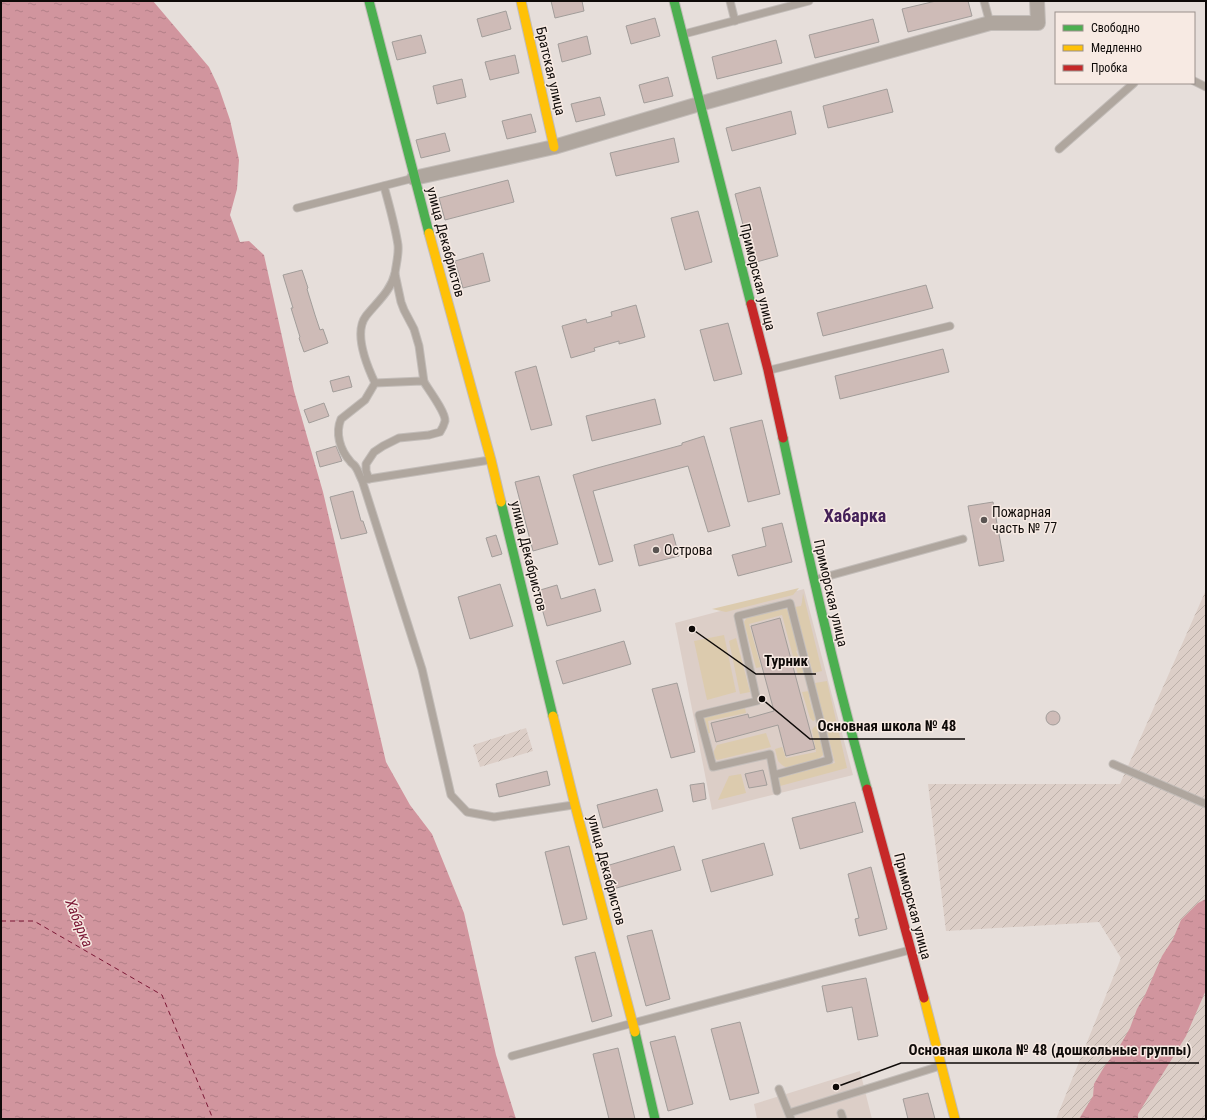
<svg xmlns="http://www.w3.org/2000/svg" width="1207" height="1120" font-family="'Roboto Condensed',sans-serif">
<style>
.built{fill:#dccec7}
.industrial{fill:url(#industrial-furrows)}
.grass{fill:#dccbae}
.water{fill:url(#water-ripples)}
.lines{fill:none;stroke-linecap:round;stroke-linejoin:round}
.ferry{stroke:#7b1735;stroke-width:1;stroke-dasharray:5 4;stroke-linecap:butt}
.building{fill:#cebbb7;stroke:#a29d9a}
.lane-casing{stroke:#c3bdb9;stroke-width:9}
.street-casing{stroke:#c3bdb9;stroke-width:16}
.fast-casing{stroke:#c3bdb9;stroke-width:11}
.slow-casing{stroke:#c3bdb9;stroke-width:11}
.jam-casing{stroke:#c3bdb9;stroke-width:11}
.lane{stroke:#afa69e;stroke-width:7}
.street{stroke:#afa69e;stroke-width:14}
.fast{stroke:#4caf50;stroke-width:9}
.slow{stroke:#ffc107;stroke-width:9}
.jam{stroke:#c62828;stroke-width:9}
.poi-dot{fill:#5a5452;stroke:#f7eae3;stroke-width:1.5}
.labels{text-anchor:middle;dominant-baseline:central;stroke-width:3;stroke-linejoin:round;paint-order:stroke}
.street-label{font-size:14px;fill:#0e0a08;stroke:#f7eae3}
.poi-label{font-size:14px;fill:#0e0a08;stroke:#f7eae3;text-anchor:start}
.water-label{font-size:15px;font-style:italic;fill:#7b1735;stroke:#f7eae3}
.district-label{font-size:18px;font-weight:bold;fill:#442158;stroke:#f7eae3}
.leader{fill:none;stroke:#0e0a08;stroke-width:1.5}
.callout-dot{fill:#0e0a08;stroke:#f7eae3;stroke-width:1.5}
.callout-label{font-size:15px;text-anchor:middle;font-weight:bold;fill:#0e0a08;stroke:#f7eae3;stroke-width:3;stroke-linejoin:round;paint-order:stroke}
</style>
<defs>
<pattern id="industrial-furrows" width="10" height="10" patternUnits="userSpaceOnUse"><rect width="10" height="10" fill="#dccec7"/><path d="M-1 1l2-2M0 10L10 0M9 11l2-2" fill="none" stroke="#bcb0a9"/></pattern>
<pattern id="water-ripples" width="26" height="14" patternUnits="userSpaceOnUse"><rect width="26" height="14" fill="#d1959e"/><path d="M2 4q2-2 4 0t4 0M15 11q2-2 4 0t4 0" fill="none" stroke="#b27f87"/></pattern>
</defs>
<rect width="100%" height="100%" fill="#e6deda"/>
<!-- built -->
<g class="built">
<path d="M804 589 853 775 712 810 675 623Z"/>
<path d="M860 1071 872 1119H757L754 1104Z"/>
</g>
<!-- industrial -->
<g class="industrial">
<path d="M1206 590V1119H1056L1121 958 1099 922 946 931 928 784H1120Z"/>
<path d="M526 728 533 751 480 767 473 745Z"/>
</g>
<!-- grass -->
<g class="grass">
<path d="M799 588 793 595 726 612 712 609Z"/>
<path d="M803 593 822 671 813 673 795 607 801 606 802 602Z"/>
<path d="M781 608H785L789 611 799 649 796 651 800 661H803L806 672 798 675 782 615 749 624 761 667 756 668 744 622 748 616Z"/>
<path d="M724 635 736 692 707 700 694 641Z"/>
<path d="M736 638 750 692 740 694 729 641Z"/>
<path d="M827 681 847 768 780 786 778 778 835 763 815 683Z"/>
<path d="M809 691 811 695 809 697 812 710 815 709 817 719 813 721 810 718 802 692Z"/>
<path d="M745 708 746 713 708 721 710 733 706 734 703 721 706 715Z"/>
<path d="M818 725 824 747 823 755 817 760 787 768 782 765 778 761 775 749 782 747 786 758 816 752 812 730 814 727Z"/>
<path d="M766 733 771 747 717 760 712 755 717 745Z"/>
<path d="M741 774 746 793 718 800 729 776Z"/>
</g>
<!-- water -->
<g class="water">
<path d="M1 1H153L209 67 219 88 230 120 239 160 237 189 230 215 240 242 249 241 264 255 294 391 323 492 386 762 410 805 432 834 464 913 496 1055 516 1119H1Z"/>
<path d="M1206 899V990L1186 1036 1138 1114V1119H1079L1093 1096 1094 1084 1104 1067 1118 1049 1130 1028 1137 1009 1145 995 1162 956 1173 939 1181 920 1198 903Z"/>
</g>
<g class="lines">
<!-- ferry -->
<path class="ferry" d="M1 921H34L162 995 213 1119"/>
</g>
<!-- building -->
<g class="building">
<path d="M551 1H582L584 11 555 18Z"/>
<path d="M936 1H968L972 16 908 32 902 9Z"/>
<path d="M506 11 511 29 482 37 477 19Z"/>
<path d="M655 18 660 36 631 44 626 26Z"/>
<path d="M873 19 879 42 815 58 809 35Z"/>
<path d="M421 35 426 53 397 60 392 42Z"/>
<path d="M587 36 591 54 562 62 558 44Z"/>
<path d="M776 40 782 63 717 79 712 57Z"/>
<path d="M515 55 519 73 490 80 485 62Z"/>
<path d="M668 77 673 96 644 103 639 85Z"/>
<path d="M462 79 466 97 437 104 433 86Z"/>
<path d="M887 89 893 112 828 128 823 106Z"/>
<path d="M600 97 605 115 576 122 571 104Z"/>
<path d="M791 111 796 134 732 151 726 128Z"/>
<path d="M531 114 536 132 507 139 502 121Z"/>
<path d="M445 133 450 151 421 158 416 140Z"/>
<path d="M674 138 679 162 616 176 610 153Z"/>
<path d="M508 180 514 202 445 220 439 198Z"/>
<path d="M760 187 778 256 753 263 735 194Z"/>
<path d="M698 211 712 262 685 270 671 218Z"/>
<path d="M483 253 490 281 463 288 455 261Z"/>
<path d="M302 270 308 288 307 289 315 315 320 330 323 329 328 343 304 352 299 338 300 337 291 308H293L283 275Z"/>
<path d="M926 285 933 308 823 336 817 313Z"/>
<path d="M636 305 645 337 619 344V341L594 348 595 351 571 358 562 326 586 319 587 323 612 316 611 312Z"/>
<path d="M728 323 742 374 714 381 700 330Z"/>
<path d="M943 349 949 372 840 399 835 376Z"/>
<path d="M536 366 552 425 531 430 515 372Z"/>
<path d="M349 376 352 387 333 392 330 381Z"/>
<path d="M655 399 661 424 592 441 586 416Z"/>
<path d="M324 403 329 416 309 423 304 410Z"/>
<path d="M762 420 780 494 748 502 730 428Z"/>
<path d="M704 436 730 526 708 532 688 466 593 491 613 561 599 565 573 475 597 468 682 445V443Z"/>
<path d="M336 446 342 461 320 467 316 452Z"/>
<path d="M539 476 558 544 533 551 515 482Z"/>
<path d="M353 491 361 521H363L367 533 341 539 330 497Z"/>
<path d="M993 502 1004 561 979 566 968 506Z"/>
<path d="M782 523 792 562 738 576 732 555 766 546 762 528Z"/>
<path d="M673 534 679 556 639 566 634 545Z"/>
<path d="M496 535 502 554 492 557 486 538Z"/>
<path d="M500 584 513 626 470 639 458 597Z"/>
<path d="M557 585 561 599 595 589 601 611 547 626 537 591Z"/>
<path d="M780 618 815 749 786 756 778 725 716 742 711 723 748 714 749 718 774 711 751 626Z"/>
<path d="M624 641 631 664 563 684 556 661Z"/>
<path d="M677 683 695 752 671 758 652 689Z"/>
<circle cx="1053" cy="718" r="7"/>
<path d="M763 770 767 785 749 788 745 774Z"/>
<path d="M547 771 550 785 499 797 496 784Z"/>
<path d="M704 783 706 799 693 802 690 785Z"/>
<path d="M657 789 663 811 603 828 597 805Z"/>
<path d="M855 802 863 832 800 849 792 818Z"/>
<path d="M764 843 773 875 711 892 702 860Z"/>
<path d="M569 846 587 919 563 925 545 852Z"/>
<path d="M674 846 681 870 613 889 606 866Z"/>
<path d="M871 867 887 929 859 936 855 919 859 918 848 874Z"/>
<path d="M652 930 670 999 646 1006 627 936Z"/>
<path d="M595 952 612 1016 592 1022 575 957Z"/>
<path d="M866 978 878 1036 858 1040 852 1007 827 1012 822 986Z"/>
<path d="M740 1022 759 1093 730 1100 711 1029Z"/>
<path d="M675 1036 693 1104 668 1111 650 1042Z"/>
<path d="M618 1048 635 1119H609L593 1054Z"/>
<path d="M928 1093 935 1119H908L903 1099Z"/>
</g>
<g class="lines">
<!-- lane casing -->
<g class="lane-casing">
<g id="lane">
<path d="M730 1 735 21"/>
<path d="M984 1 990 23"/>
<path d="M684 34 809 1"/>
<path d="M1194 81 1206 87"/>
<path d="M1059 149 1134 83"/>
<path d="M297 208 414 178"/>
<path d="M395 274 401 302 404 310 414 329 419 346 424 382"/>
<path d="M770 370 950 326"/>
<path d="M375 383C367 366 353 333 366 316 377 302 391 291 395 273 396 265 399 254 398 245 395 225 389 205 384 186"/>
<path d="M490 460 362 480 422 669 451 795 467 812 494 817 573 805"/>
<path d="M362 480C359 475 358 469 354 465 353 464 351 463 350 461 340 450 335 433 341 419L365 400 375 383 422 381 424 382C429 390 446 413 445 421 444 425 442 429 440 432L429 435 399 438 383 446 374 452 366 464V471L369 479"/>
<path d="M814 580 963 539"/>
<path d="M1113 764 1206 804"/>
<path d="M774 775 829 760 820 720 790 603 738 616 757 701 699 715 713 767 770 754 777 791"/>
<path d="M512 1056 633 1023 910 950"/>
<path d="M779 1089 791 1119"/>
<path d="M789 1113 940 1066"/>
<path d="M841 1113 843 1119"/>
</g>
</g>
<!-- street casing -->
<g class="street-casing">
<path id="street" d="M414 178 554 147 699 104 990 23H1038L1037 1"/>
</g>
<!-- fast casing -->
<g class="fast-casing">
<g id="fast">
<path d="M369 1 429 233"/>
<path d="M674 1 751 304"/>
<path d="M783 438C808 555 834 673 867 789"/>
<path d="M501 502 553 716"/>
<path d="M635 1032 655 1119"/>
</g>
</g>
<!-- slow casing -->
<g class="slow-casing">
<g id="slow">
<path d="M521 1 554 147"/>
<path d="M429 233 491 460 501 502"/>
<path d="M553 716 575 805 635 1032"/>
<path d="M924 998 955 1119"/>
</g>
</g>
<!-- jam casing -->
<g class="jam-casing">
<g id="jam">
<path d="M751 304 768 370 783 438"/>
<path d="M867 789 924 998"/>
</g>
</g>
<!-- lane -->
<use href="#lane" class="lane"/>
<!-- street -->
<use href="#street" class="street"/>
<!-- fast -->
<use href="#fast" class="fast"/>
<!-- slow -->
<use href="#slow" class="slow"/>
<!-- jam -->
<use href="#jam" class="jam"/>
</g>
<!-- markers -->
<g class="poi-dot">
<circle cx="984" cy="520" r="4"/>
<circle cx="656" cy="550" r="4"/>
</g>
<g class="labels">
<!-- street labels -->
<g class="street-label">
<text transform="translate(551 71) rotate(77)">Братская улица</text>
<text transform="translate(446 242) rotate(75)">улица Декабристов</text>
<text transform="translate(758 277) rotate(76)">Приморская улица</text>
<text transform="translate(529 556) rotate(76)">улица Декабристов</text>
<text transform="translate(831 593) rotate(77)">Приморская улица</text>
<text transform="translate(607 870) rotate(75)">улица Декабристов</text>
<text transform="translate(913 906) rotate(75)">Приморская улица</text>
</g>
<!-- poi labels -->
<g class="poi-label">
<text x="992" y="512">Пожарная<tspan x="992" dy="16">часть № 77</tspan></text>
<text x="664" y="550">Острова</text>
</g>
<!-- water labels -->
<g class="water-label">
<text transform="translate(79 923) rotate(68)">Хабарка</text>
</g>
<!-- district labels -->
<g class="district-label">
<text x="855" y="515">Хабарка</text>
</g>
</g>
<!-- callouts -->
<path class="leader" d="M692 629L756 674H816M762 699L810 739H965M836 1087L901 1063H1199"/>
<g class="callout-dot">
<circle cx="692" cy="629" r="4"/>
<circle cx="762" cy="699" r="4"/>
<circle cx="836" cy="1087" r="4"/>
</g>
<g class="callout-label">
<text x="786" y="666">Турник</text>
<text x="887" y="731">Основная школа № 48</text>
<text x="1050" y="1055">Основная школа № 48 (дошкольные группы)</text>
</g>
<!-- border -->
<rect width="1207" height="1120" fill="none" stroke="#0e0a08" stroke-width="4"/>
<!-- legend -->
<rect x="1055" y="12" width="140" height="72" fill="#f7eae3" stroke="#9a908b"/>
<rect x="1063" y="25" width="20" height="6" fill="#4caf50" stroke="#9a908b"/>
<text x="1091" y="32" font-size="12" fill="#0e0a08">Свободно</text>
<rect x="1063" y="45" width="20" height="6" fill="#ffc107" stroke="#9a908b"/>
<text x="1091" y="52" font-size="12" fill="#0e0a08">Медленно</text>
<rect x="1063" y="65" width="20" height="6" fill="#c62828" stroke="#9a908b"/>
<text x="1091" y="72" font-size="12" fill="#0e0a08">Пробка</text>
</svg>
